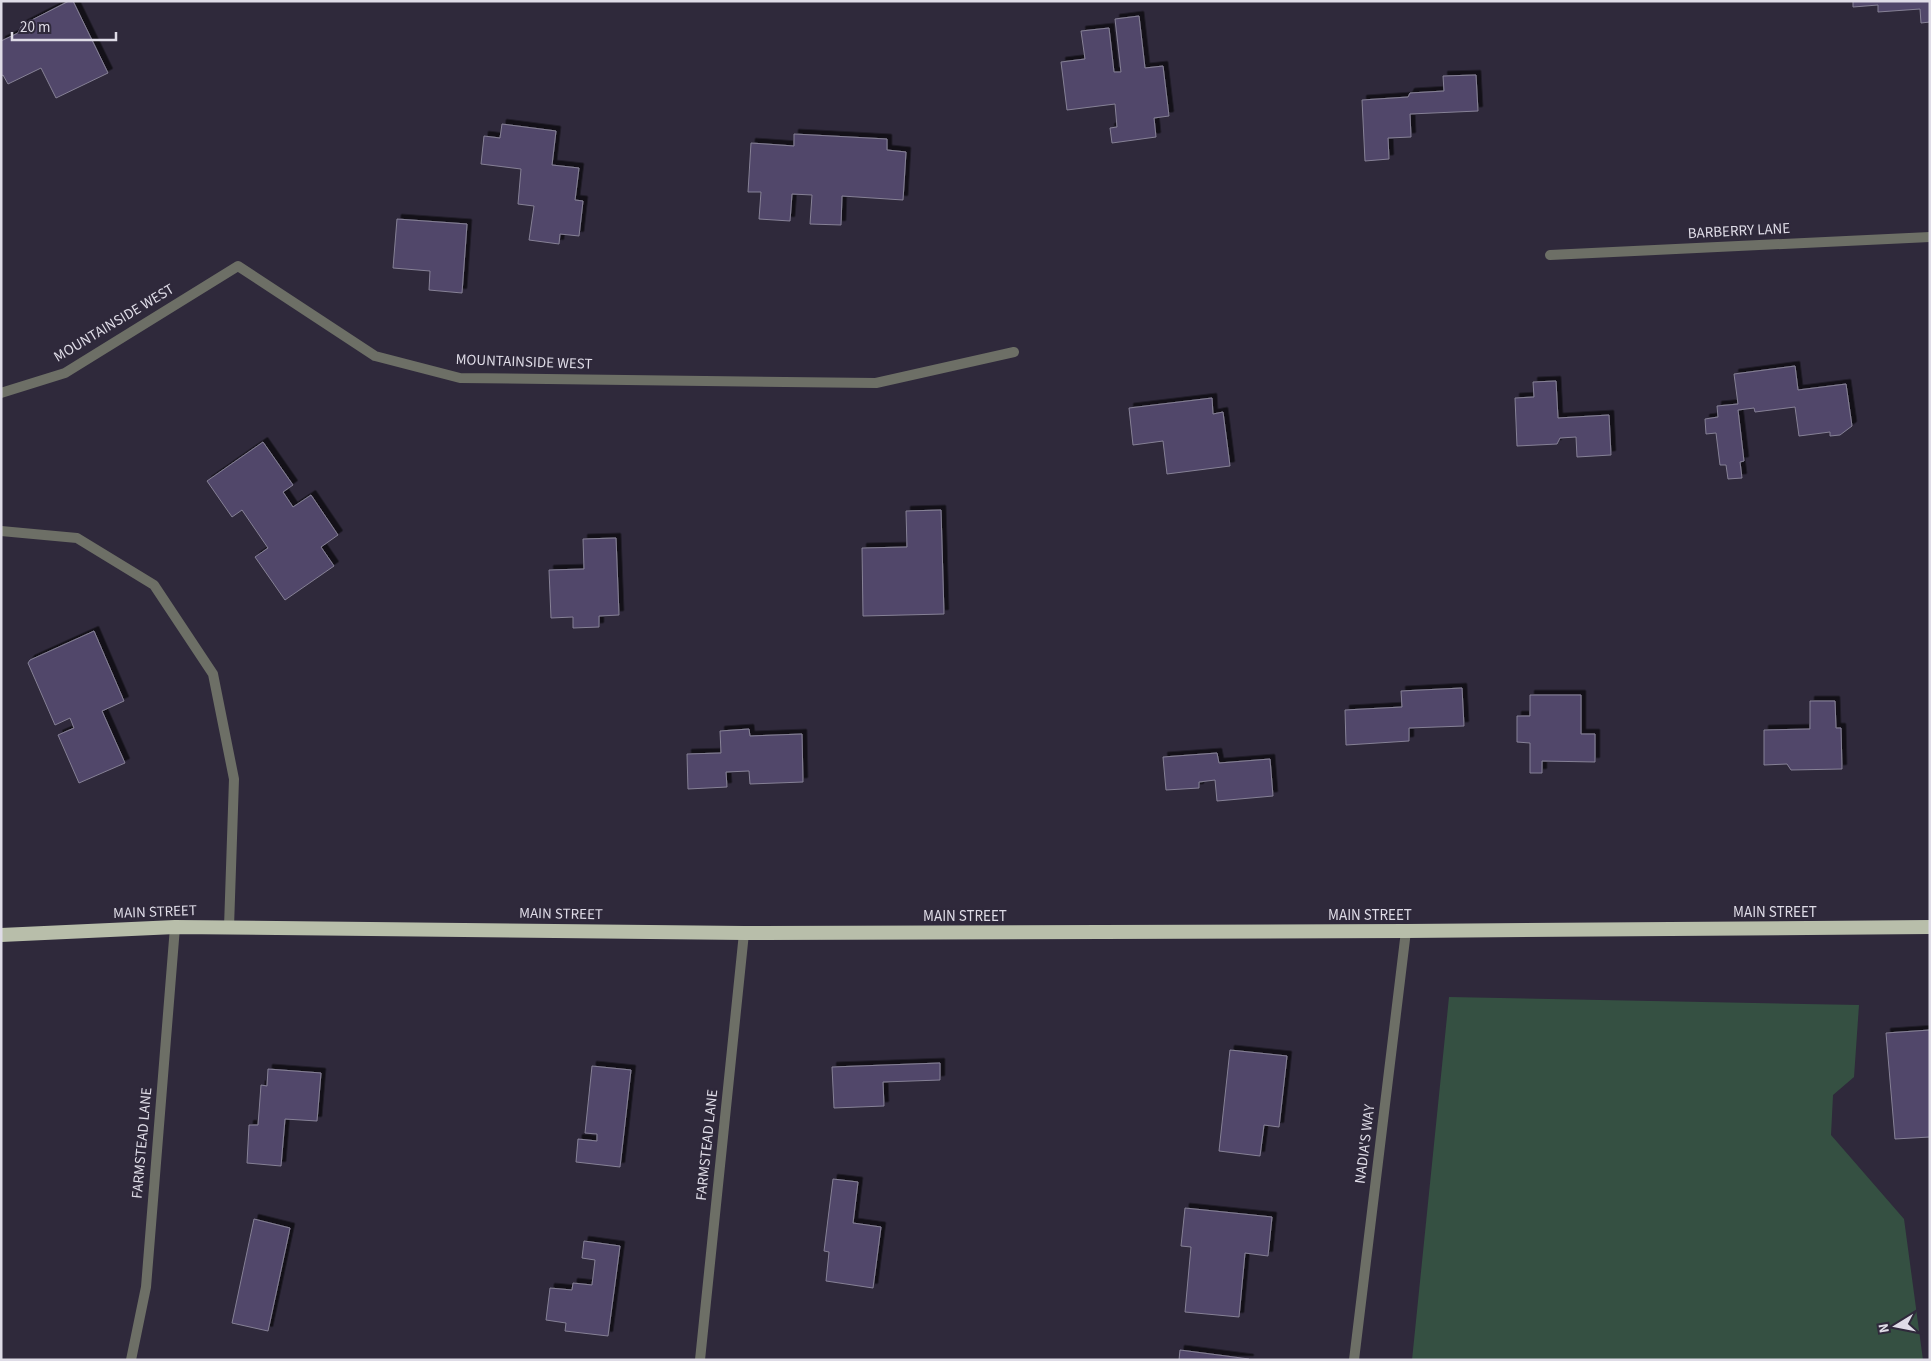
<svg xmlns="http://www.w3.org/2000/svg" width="1931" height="1361" font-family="'Source Sans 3',sans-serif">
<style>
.green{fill:#355042}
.building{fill:#51476a;stroke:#868196;filter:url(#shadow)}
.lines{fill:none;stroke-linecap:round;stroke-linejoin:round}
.minor{stroke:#6d6f66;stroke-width:10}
.trunk{stroke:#b8beaa;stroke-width:14}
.labels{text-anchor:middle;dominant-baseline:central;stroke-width:4;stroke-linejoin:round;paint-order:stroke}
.street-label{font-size:15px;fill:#dfdce7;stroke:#2f293b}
</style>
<defs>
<filter id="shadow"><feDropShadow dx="4.5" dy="-4.5" stdDeviation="0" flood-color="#0009"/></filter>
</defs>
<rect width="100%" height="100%" fill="#2f293b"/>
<!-- green -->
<path class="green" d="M1449 997 1859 1005 1854 1077 1833 1095 1831 1135 1904 1219 1923 1360H1412Z"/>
<!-- building -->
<g class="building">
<path d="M69 1H73L108 73 56 98 41 68 8 84 3 75 1 76V41L18 33 22 25Z"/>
<path d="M1853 1H1930V22L1921 23 1920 9 1878 12V5L1853 7Z"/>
<path d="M1139 16 1145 68 1163 66 1169 116 1154 118 1156 137 1112 143 1110 128 1117 127 1115 104 1067 110 1061 62 1085 59 1081 31 1109 28 1114 72H1121L1115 19Z"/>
<path d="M1476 75 1478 111 1410 114 1411 137 1388 138 1389 159 1365 161 1362 100 1408 97 1410 93 1444 91 1443 76Z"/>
<path d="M502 124 556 131 552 165 579 168 575 200 583 201 579 236 560 234 559 244 529 240 534 206 518 204 521 169 481 164 484 136 500 138Z"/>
<path d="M794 134 887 139V150L906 152 903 200 842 196 841 225 810 224 812 195 792 194 790 221 759 219 761 192H748L751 143 794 146Z"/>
<path d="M397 219 467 224 462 293 429 290 430 271 393 268Z"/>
<path d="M1795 366 1798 390 1846 384 1852 426 1840 435 1830 436V432L1799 436 1795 407 1755 412 1754 408 1738 410 1744 461 1740 462 1742 478 1728 479 1726 465H1720L1716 433 1706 434 1705 419 1718 417 1717 406 1738 404 1734 374Z"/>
<path d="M1556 381 1558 418 1609 415 1611 455 1577 457 1576 437 1560 438 1557 444 1517 446 1515 398 1534 397 1533 382Z"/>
<path d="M1212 398 1213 414 1223 412 1230 466 1167 474 1163 441 1133 445 1129 408Z"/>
<path d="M263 442 293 485 283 492 293 507 311 495 338 535 321 547 334 566 285 600 255 557 268 548 242 510 232 517 207 481Z"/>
<path d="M941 510 944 614 863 616 862 548 907 547 906 511Z"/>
<path d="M616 538 619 615 599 616V627L573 628V617L551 618 549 570 584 569 583 539Z"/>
<path d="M94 631 124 701 102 711 125 763 79 783 58 735 74 728 70 718 55 725 28 663 30 660Z"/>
<path d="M1462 688 1464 726 1409 728V741L1346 745 1345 710 1402 707 1401 691Z"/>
<path d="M1530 695H1581V734H1595V762L1542 761V773H1530V743L1517 742V716H1530Z"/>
<path d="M1810 701H1835L1836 728H1841L1842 769 1791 770 1787 764 1764 765V730L1810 729Z"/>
<path d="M749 729 750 736 802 734 803 782 750 784 749 771 726 772 727 787 688 789 687 754 721 753 720 731Z"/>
<path d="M1217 753 1219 763 1270 759 1273 796 1217 801 1215 780 1199 782V788L1166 790 1163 757Z"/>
<path d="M1930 1030V1137L1895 1139 1886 1033Z"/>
<path d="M1230 1050 1287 1056 1279 1127 1264 1125 1260 1156 1219 1151Z"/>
<path d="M940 1063V1080L883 1082 884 1106 834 1108 832 1067Z"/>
<path d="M592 1066 631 1070 620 1167 576 1162 578 1139 597 1141V1134L585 1133Z"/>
<path d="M268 1069 321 1073 317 1121 285 1119 281 1166 247 1163 249 1125H258L261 1085 267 1086Z"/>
<path d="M833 1179 858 1182 853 1223 881 1227 873 1288 826 1281 829 1252 824 1251Z"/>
<path d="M1185 1208 1272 1217 1268 1256 1245 1253 1239 1317 1185 1312 1191 1247 1181 1246Z"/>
<path d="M254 1219 290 1228 268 1331 232 1323Z"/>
<path d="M584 1241 620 1246 608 1336 565 1331 566 1323 546 1320 550 1288 572 1290 573 1283 592 1285 595 1260 582 1258Z"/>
<path d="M1180 1350 1249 1359V1360H1179Z"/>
</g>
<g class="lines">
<!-- minor -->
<g class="minor">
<path d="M1550 255 1930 237"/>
<path d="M1 393 65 373 238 266 375 356 460 378 876 383 1014 352"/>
<path d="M1 531 77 538 154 585 213 674 234 779 229 927"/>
<path d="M131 1360 146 1287 175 927"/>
<path d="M700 1360 744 933"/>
<path d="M1354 1360 1406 931"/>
</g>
<!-- trunk -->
<path class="trunk" d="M1 935 175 927 744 933 1406 931 1930 927"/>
</g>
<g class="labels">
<!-- street labels -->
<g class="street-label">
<text transform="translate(1739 231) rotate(-3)">BARBERRY LANE</text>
<text transform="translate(114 323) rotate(-31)">MOUNTAINSIDE WEST</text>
<text transform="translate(524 362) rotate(2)">MOUNTAINSIDE WEST</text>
<text transform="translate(155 912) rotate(-2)">MAIN STREET</text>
<text x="1775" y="912">MAIN STREET</text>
<text transform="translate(561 914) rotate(1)">MAIN STREET</text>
<text x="1370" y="915">MAIN STREET</text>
<text x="965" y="916">MAIN STREET</text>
<text transform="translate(142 1143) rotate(-85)">FARMSTEAD LANE</text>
<text transform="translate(1365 1144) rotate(-83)">NADIA'S WAY</text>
<text transform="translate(707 1145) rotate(-84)">FARMSTEAD LANE</text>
</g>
</g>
<!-- border -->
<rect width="1931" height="1361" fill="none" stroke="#dfdce7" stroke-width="5"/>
<!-- north arrow -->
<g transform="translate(1896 1326) rotate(260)" stroke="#2f293b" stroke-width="4" paint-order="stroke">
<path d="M0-4L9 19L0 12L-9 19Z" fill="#dfdce7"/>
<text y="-8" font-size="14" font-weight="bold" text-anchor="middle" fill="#dfdce7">N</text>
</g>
<!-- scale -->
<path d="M12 32v8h104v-8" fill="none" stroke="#dfdce7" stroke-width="2.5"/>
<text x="20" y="32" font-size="15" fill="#dfdce7" stroke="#2f293b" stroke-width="4" paint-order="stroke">20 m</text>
</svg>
